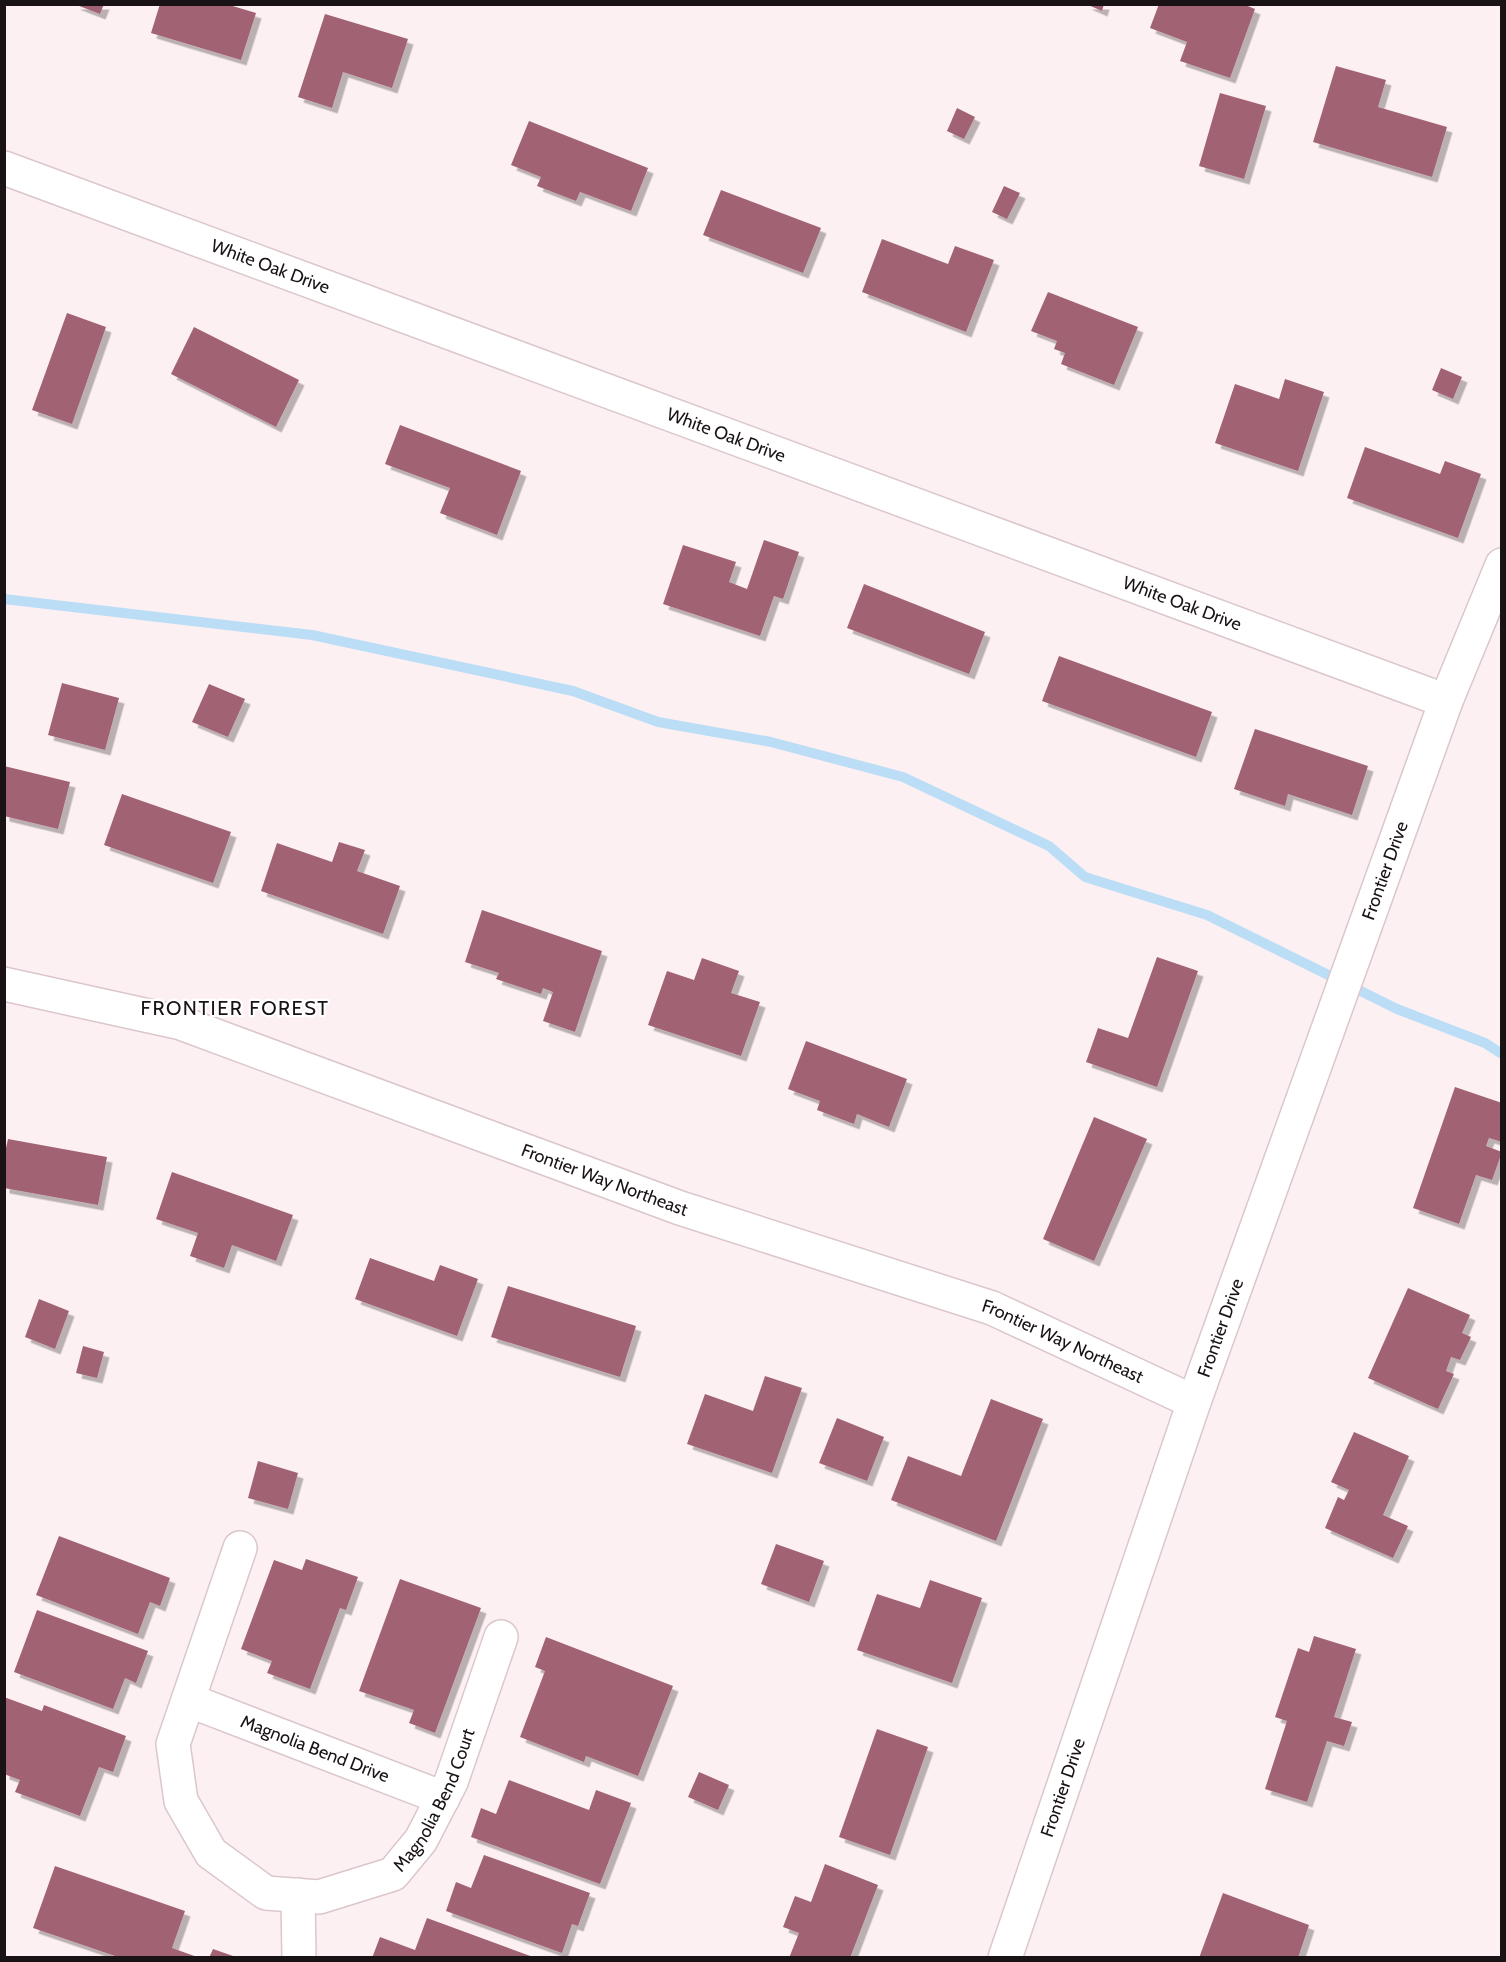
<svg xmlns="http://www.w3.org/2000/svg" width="1506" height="1962" font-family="Cabin,sans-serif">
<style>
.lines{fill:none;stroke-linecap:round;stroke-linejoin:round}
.stream{stroke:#bbdef6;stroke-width:10}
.building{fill:#a16373;filter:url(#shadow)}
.minor-casing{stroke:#dbc7cb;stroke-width:36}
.minor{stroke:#fff;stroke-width:33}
.labels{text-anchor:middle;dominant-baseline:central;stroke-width:4.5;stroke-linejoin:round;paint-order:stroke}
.street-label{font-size:18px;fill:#1a1315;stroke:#fff}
.neighbourhood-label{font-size:20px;letter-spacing:1.5px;fill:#1a1315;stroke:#fff}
</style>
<defs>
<filter id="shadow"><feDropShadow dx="5.5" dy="5.5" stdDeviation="0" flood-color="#0004"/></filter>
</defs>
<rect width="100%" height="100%" fill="#fdf0f3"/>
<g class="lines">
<!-- stream -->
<path class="stream" d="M4 599 312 635 573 691 658 722 771 742 903 777 1049 846 1085 877 1207 915 1397 1009 1485 1043 1502 1054"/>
</g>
<!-- building -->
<g class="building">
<path d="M74 4H104L100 14Z"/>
<path d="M160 4H226L256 13 241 60 151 33Z"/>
<path d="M1086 4H1104L1102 11Z"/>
<path d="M1159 4H1243L1255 9 1230 78 1180 61 1187 42 1150 28Z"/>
<path d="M325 14 408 39 392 88 343 72 332 108 298 97Z"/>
<path d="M1336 66 1386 80 1378 107 1447 127 1432 177 1313 142Z"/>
<path d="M1220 93 1266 106 1244 179 1199 166Z"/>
<path d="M957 108 975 117 964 139 947 131Z"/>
<path d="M529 121 648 168 631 211 580 192 576 201 537 186 541 177 511 165Z"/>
<path d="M1004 186 1020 193 1007 219 992 212Z"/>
<path d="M721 190 821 228 803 273 703 235Z"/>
<path d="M882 239 948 264 955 246 994 260 966 332 862 292Z"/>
<path d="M1048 292 1138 327 1114 385 1061 364 1065 353 1054 349 1057 341 1031 331Z"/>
<path d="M67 313 106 327 72 424 32 410Z"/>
<path d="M194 327 299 380 276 427 171 374Z"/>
<path d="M1441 368 1462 377 1453 399 1432 390Z"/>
<path d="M1285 379 1324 392 1298 471 1215 443 1235 384 1279 399Z"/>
<path d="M400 425 521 471 497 535 440 513 450 488 385 464Z"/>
<path d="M1365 447 1440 474 1445 461 1481 474 1458 538 1347 498Z"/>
<path d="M764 540 799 552 783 599 774 596 760 636 663 604 683 545 736 562 729 582 747 589Z"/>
<path d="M864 584 985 632 969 674 847 628Z"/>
<path d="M1059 656 1212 712 1196 757 1042 701Z"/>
<path d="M62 683 119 698 105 750 48 735Z"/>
<path d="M209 684 245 699 228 737 192 722Z"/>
<path d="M1255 729 1368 766 1352 815 1288 794 1285 806 1234 789Z"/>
<path d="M4 766 70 782 58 829 4 816Z"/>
<path d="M122 794 231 832 213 883 104 845Z"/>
<path d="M339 842 365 850 357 871 400 886 383 934 261 891 277 843 332 862Z"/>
<path d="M482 910 602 951 575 1032 543 1021 553 992 543 988 541 994 496 979 499 973 465 962Z"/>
<path d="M1157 957 1198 971 1157 1087 1086 1062 1098 1028 1128 1038Z"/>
<path d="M702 958 739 971 731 993 760 1002 741 1056 648 1025 667 971 694 980Z"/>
<path d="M806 1041 907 1079 889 1127 857 1114 854 1124 817 1110 820 1101 788 1089Z"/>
<path d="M1455 1087 1502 1103V1142L1489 1138 1486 1146 1502 1152 1492 1180 1476 1175 1459 1224 1413 1208Z"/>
<path d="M1094 1117 1147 1139 1094 1261 1043 1239Z"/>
<path d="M8 1139 107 1157 98 1205 4 1188V1157Z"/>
<path d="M172 1172 293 1215 276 1261 232 1245 224 1268 190 1256 198 1233 156 1219Z"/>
<path d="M370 1258 434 1281 440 1265 478 1279 457 1336 355 1299Z"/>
<path d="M508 1286 636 1326 620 1377 491 1337Z"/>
<path d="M1408 1288 1470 1315 1462 1333 1471 1337 1460 1360 1451 1357 1446 1371 1454 1374 1438 1409 1368 1378Z"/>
<path d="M39 1299 69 1311 55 1349 25 1337Z"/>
<path d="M83 1346 104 1352 97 1378 76 1373Z"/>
<path d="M765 1376 802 1388 772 1473 687 1444 705 1394 753 1411Z"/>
<path d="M991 1399 1043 1419 996 1541 891 1500 908 1456 961 1476Z"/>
<path d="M837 1418 884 1437 867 1481 819 1463Z"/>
<path d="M1354 1432 1409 1456 1383 1515 1408 1526 1393 1558 1325 1528 1338 1497 1344 1500 1349 1490 1331 1482Z"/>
<path d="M258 1461 298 1473 288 1509 248 1498Z"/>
<path d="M59 1536 170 1578 160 1606 150 1602 138 1634 36 1595Z"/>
<path d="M776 1544 824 1561 809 1602 761 1584Z"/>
<path d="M306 1559 358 1577 346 1610 340 1608 310 1689 267 1673 272 1661 241 1649 274 1560 302 1570Z"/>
<path d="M400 1579 481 1608 435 1733 409 1723 414 1710 359 1691Z"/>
<path d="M930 1580 982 1598 952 1683 857 1650 877 1594 920 1608Z"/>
<path d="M37 1610 148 1651 136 1683 125 1678 113 1709 14 1672Z"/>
<path d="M1314 1636 1356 1649 1334 1717 1352 1722 1344 1746 1327 1741 1307 1802 1265 1789 1287 1721 1275 1717 1298 1648 1309 1652Z"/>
<path d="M546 1637 673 1686 638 1776 586 1756 584 1762 520 1737 545 1671 535 1667Z"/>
<path d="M4 1697 42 1711 44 1705 126 1736 113 1772 99 1767 80 1816 15 1792 20 1780 4 1774Z"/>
<path d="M877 1729 928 1747 890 1855 839 1837Z"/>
<path d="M699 1772 729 1785 718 1810 688 1797Z"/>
<path d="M509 1780 589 1810 596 1790 631 1803 600 1884 471 1837 481 1808 496 1814Z"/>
<path d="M484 1855 590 1893 578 1926 572 1924 562 1953 446 1911 456 1882 471 1888Z"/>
<path d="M825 1864 878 1885 850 1958H789L799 1933 783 1927 795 1896 811 1902Z"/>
<path d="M55 1866 185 1911 172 1948 200 1958H121L33 1928Z"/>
<path d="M1223 1893 1309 1925 1298 1958H1199Z"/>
<path d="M427 1918 533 1957V1958H372L380 1937 415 1950Z"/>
<path d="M213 1949 236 1957V1958H209Z"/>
</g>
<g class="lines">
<!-- minor casing -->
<g class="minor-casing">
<g id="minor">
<path id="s1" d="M4 168 1446 701"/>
<path id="s2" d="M4 984 181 1023 680 1208 992 1308 1194 1402"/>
<path id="s3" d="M240 1548 173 1744 181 1801 211 1853 266 1893 319 1897 393 1874 421 1840 451 1782 501 1637"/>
<path id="s4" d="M188 1700 443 1798"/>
<path d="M298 1895 299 1958"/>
<path id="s5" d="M1005 1958 1194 1402 1446 701 1502 565"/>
</g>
</g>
<!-- minor -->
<use href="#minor" class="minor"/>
</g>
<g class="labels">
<!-- street labels -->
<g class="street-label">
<text stroke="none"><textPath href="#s1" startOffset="284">White Oak Drive</textPath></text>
<text stroke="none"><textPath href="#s1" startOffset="770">White Oak Drive</textPath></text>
<text stroke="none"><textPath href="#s1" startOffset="1256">White Oak Drive</textPath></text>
<text stroke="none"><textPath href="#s5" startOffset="1152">Frontier Drive</textPath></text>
<text stroke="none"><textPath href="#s2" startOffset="633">Frontier Way Northeast</textPath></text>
<text stroke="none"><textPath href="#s5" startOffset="666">Frontier Drive</textPath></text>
<text stroke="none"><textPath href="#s2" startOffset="1119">Frontier Way Northeast</textPath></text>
<text stroke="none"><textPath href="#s4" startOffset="136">Magnolia Bend Drive</textPath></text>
<text stroke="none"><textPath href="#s5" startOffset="180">Frontier Drive</textPath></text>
<text stroke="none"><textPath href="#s3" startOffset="609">Magnolia Bend Court</textPath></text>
</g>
<!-- neighbourhood labels -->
<g class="neighbourhood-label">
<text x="235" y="1008">FRONTIER FOREST</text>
</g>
</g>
<!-- border -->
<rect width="1506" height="1962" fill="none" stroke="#1a1315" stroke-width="12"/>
</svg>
